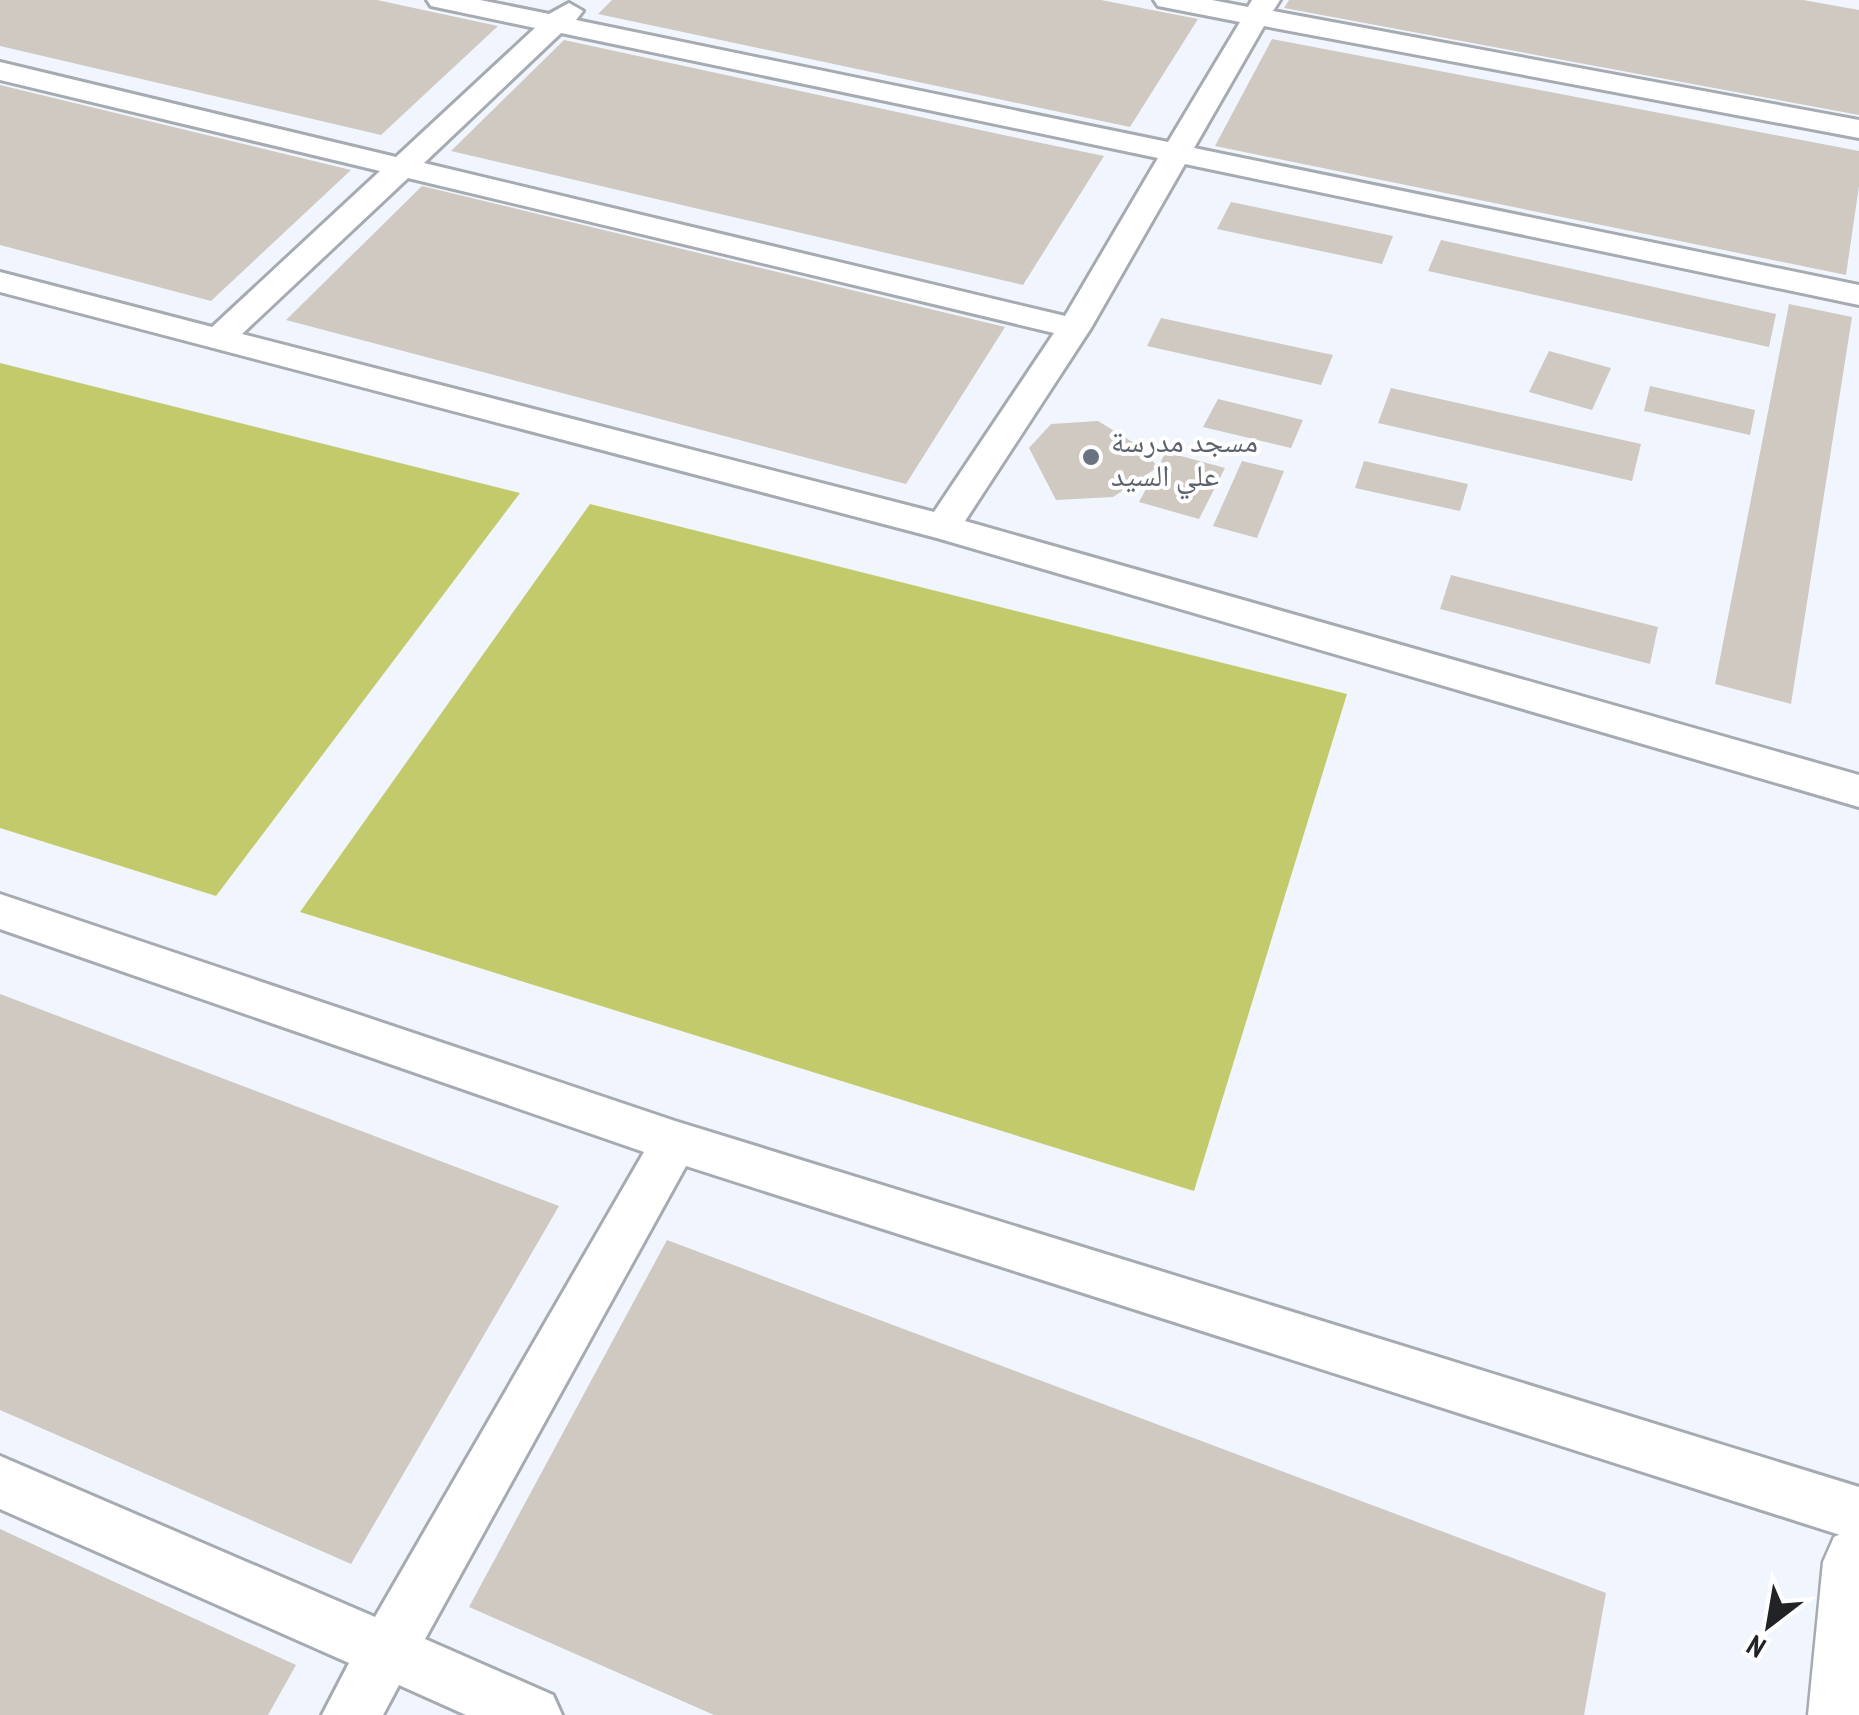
<svg xmlns="http://www.w3.org/2000/svg" width="1859" height="1715" font-family="'PT Sans Narrow','Noto Naskh Arabic',sans-serif">
<style>
.green{fill:#c3ca6c}
.building{fill:#cfc9c2}
.lines{fill:none;stroke-linecap:round;stroke-linejoin:round}
.street-casing{stroke:#a6abb2;stroke-width:6}
.secondary-casing{stroke:#a6abb2;stroke-width:5}
.street{fill:#fff;fill-rule:evenodd}
.secondary{fill:#fff;fill-rule:evenodd}
.worship-dot{fill:#6b7280;stroke:#fff;stroke-width:4}
.labels{text-anchor:middle;dominant-baseline:central;stroke-width:8;stroke-linejoin:round;paint-order:stroke}
.worship-label{font-size:30px;fill:#5b616d;stroke:#fff;text-anchor:start}
</style>
<rect width="100%" height="100%" fill="#f1f6fe"/>
<!-- green -->
<g class="green">
<path d="M0 363 520 493 216 896 0 828Z"/>
<path d="M590 504 1347 694 1194 1191 300 912Z"/>
</g>
<!-- building -->
<g class="building">
<path d="M0 0H377L498 26 381 135 0 46Z"/>
<path d="M612 0H1101L1198 19 1130 127 598 14Z"/>
<path d="M1289 0H1803L1859 10V115L1284 8Z"/>
<path d="M1272 39 1859 151V186L1846 275 1215 146Z"/>
<path d="M564 40 1008 136 1104 156 1023 285 451 151Z"/>
<path d="M0 85 264 149 351 170 211 301 0 245Z"/>
<path d="M422 186 901 302 1005 327 906 484 286 320Z"/>
<path d="M1231 202 1393 236 1382 264 1217 229Z"/>
<path d="M1441 240 1776 314 1769 347 1428 271Z"/>
<path d="M1789 304 1852 317 1791 704 1715 684Z"/>
<path d="M1161 318 1333 355 1321 385 1147 346Z"/>
<path d="M1549 351 1611 368 1592 410 1529 392Z"/>
<path d="M1650 386 1755 410 1750 435 1644 411Z"/>
<path d="M1391 388 1641 444 1632 481 1378 423Z"/>
<path d="M1218 399 1303 420 1291 448 1203 427Z"/>
<path d="M1098 421 1139 446 1158 467 1113 497 1056 500 1029 448 1051 424Z"/>
<path d="M1166 452 1225 468 1199 519 1139 502Z"/>
<path d="M1242 461 1284 471 1257 538 1213 526Z"/>
<path d="M1364 461 1468 484 1460 511 1355 488Z"/>
<path d="M1451 575 1658 627 1650 664 1440 609Z"/>
<path d="M0 994 559 1206 351 1564 0 1410Z"/>
<path d="M667 1240 1606 1593 1584 1715H714L469 1607Z"/>
<path d="M0 1529 119 1584 296 1665 268 1715H0Z"/>
</g>
<g class="lines">
<!-- street casing -->
<g class="street-casing">
<g id="street">
<path d="M427 0H480L549 14 569 3 583 11 576 20 1168 142 1240 22 1158 6 1154 0H1212L1248 7 1252 0H1280L1273 11 1859 120V138L1264 26 1194 148 1859 285V305L1185 164 1091 328 965 521 1859 775V807L937 538 0 292V272L212 327 380 171 0 80V62L396 157 535 28 431 6ZM561 33 1158 158 1065 316 424 163ZM408 178 1054 333 934 512 242 334Z"/>
<path d="M0 894 675 1121 1859 1487V1541L686 1166 425 1639 553 1695 562 1715H466L399 1685 383 1715H322L349 1663 0 1509V1456L375 1617 644 1152 0 929Z"/>
</g>
</g>
<!-- secondary casing -->
<g class="secondary-casing">
<path id="secondary" d="M1859 1526V1715H1808L1823 1562 1834 1537Z"/>
</g>
<!-- street -->
<use href="#street" class="street"/>
<!-- secondary -->
<use href="#secondary" class="secondary"/>
</g>
<!-- markers -->
<circle class="worship-dot" cx="1091" cy="457" r="10"/>
<g class="labels">
<!-- worship labels -->
<g class="worship-label">
<text x="1111" y="440">مسجد مدرسة<tspan x="1111" dy="34">علي السيد</tspan></text>
</g>
</g>
<!-- north arrow -->
<g transform="translate(1769 1625) rotate(211)" stroke="#ffffff" stroke-width="8" paint-order="stroke">
<path d="M0-8L18 38L0 25L-18 38Z" fill="#212326"/>
<text y="-15" font-size="28" font-weight="bold" text-anchor="middle" fill="#212326">N</text>
</g>
</svg>
